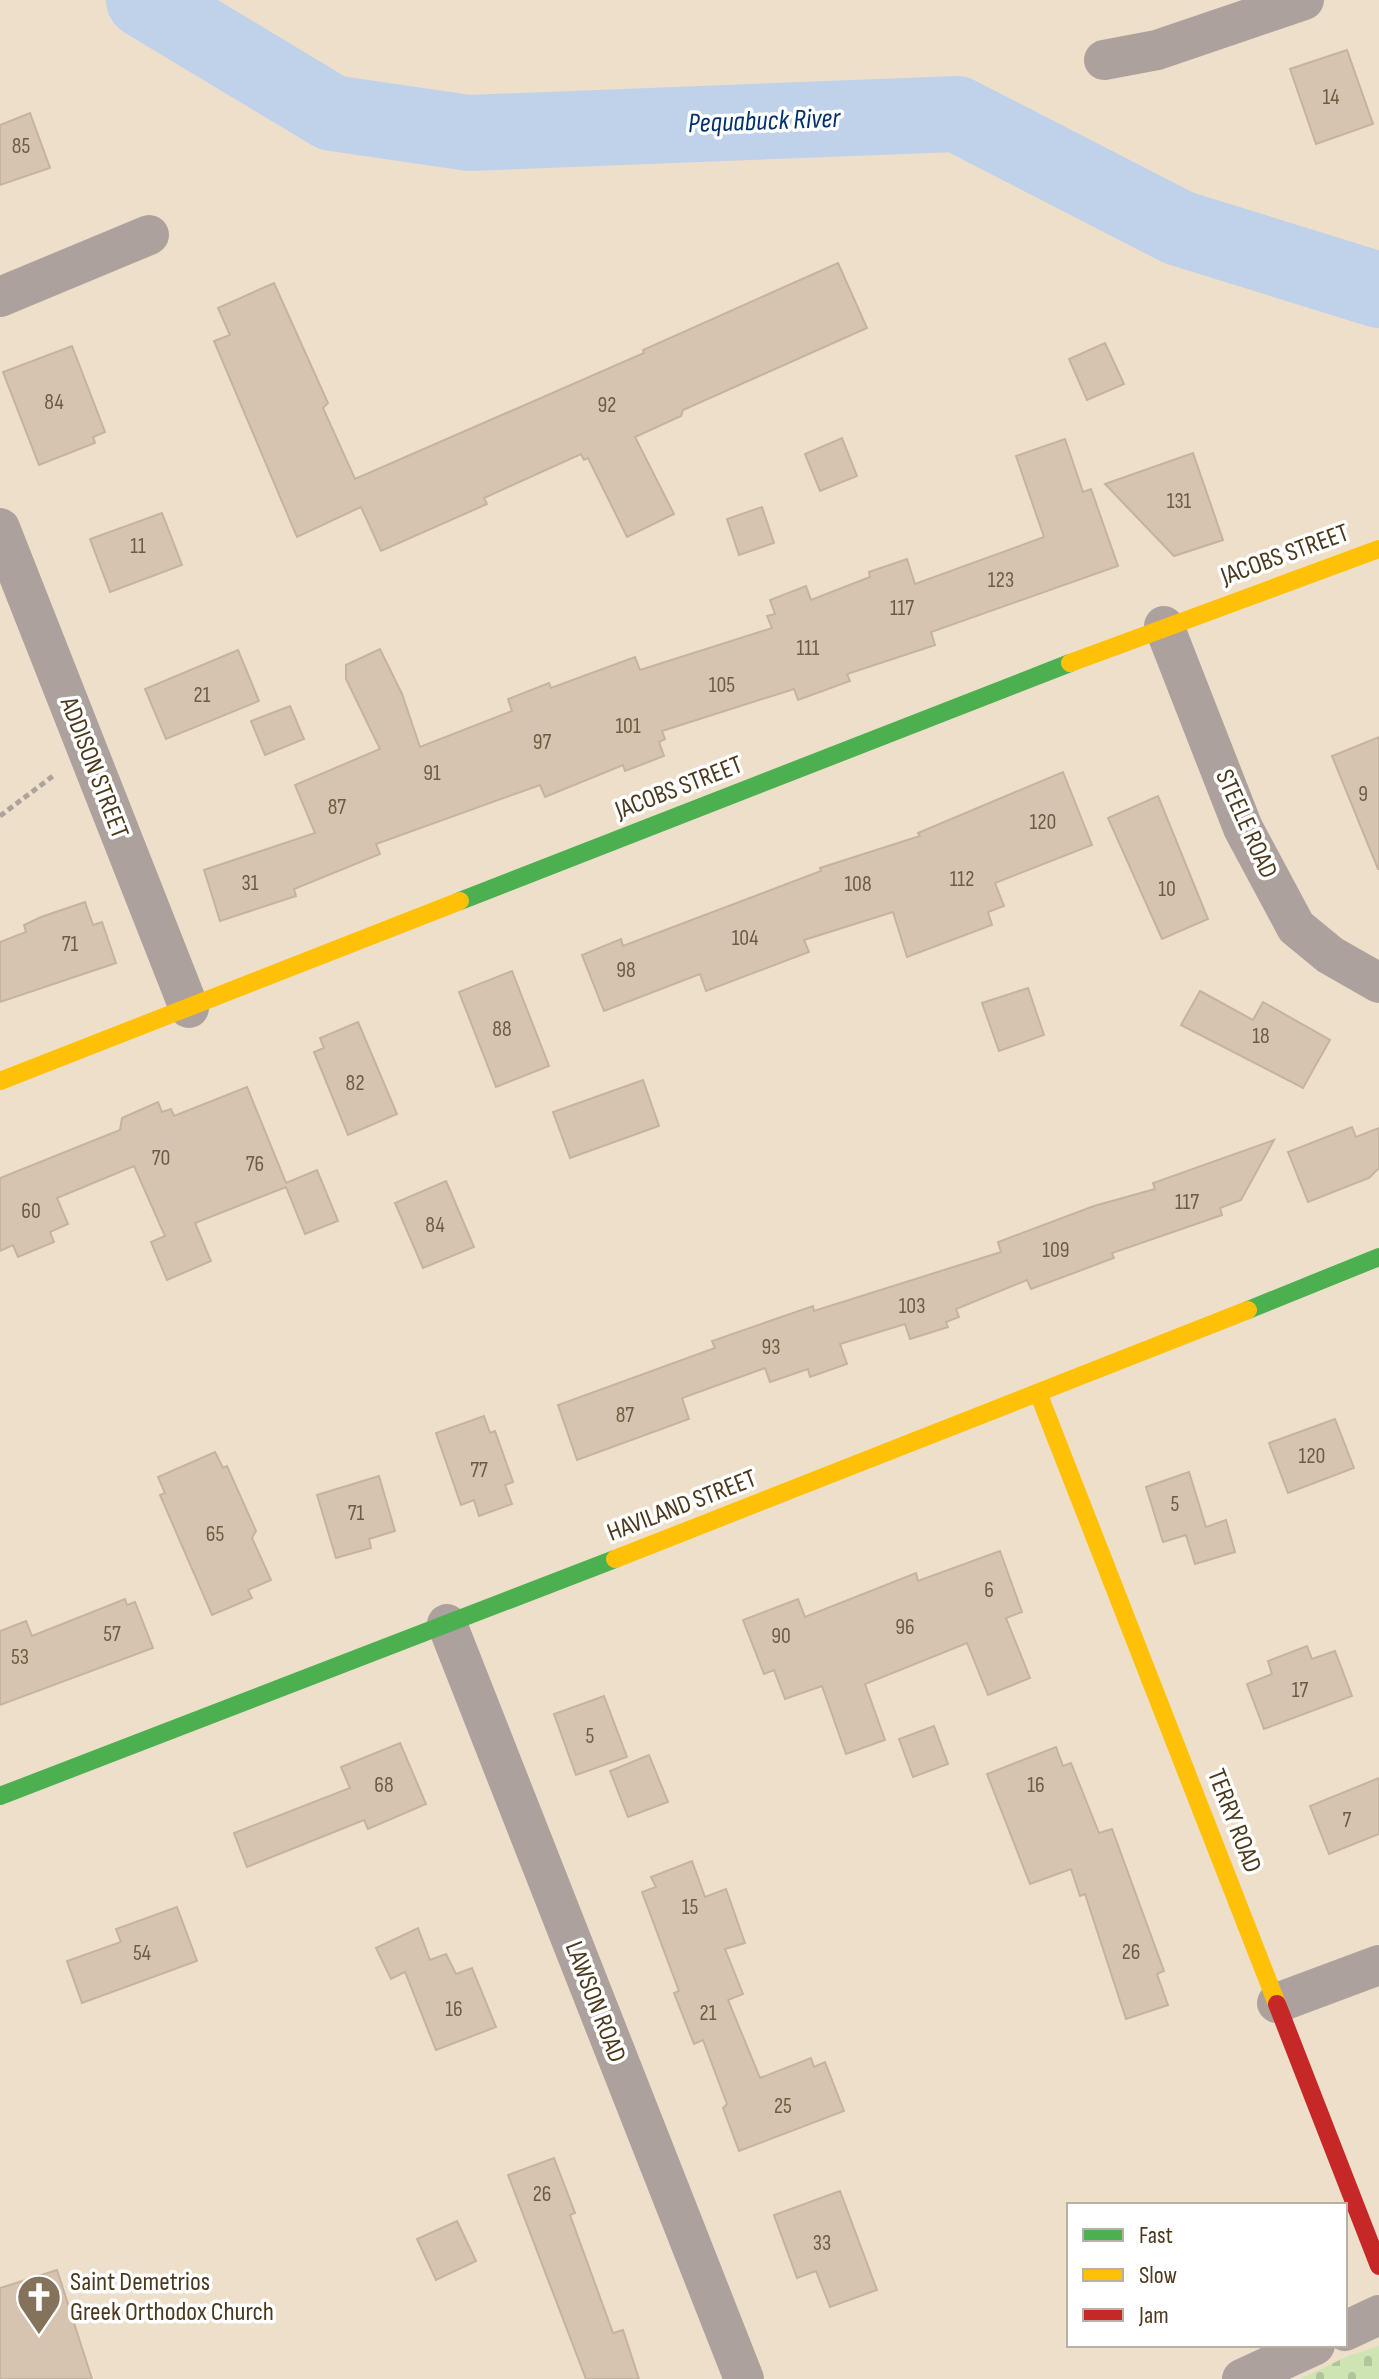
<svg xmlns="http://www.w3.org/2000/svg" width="1379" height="2379" font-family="'Sofia Sans Condensed',sans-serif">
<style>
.cemetery{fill:url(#cemetery-stones)}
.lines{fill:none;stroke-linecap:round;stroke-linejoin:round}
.river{stroke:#c0d1ea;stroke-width:76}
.building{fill:#d6c4b1;stroke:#c5b3a0;stroke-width:2}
.path{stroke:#ada39b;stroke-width:5;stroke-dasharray:6 4;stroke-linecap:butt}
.street{stroke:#ada19e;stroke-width:40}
.fast{stroke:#4caf50;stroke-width:18}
.slow{stroke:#ffc107;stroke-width:18}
.jam{stroke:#c62828;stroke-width:18}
.labels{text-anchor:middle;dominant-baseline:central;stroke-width:7;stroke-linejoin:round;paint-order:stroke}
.number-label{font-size:22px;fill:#6e5c42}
.street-label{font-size:26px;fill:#4b391d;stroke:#fff}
.poi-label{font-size:26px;fill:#4b391d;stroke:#fff;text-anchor:start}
.water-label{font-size:28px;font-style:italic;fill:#00306f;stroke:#fff}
</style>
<defs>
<pattern id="cemetery-stones" width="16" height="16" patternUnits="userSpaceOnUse" patternTransform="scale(2)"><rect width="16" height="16" fill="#cee4b3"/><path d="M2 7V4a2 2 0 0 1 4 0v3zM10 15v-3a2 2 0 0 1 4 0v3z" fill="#b2c49a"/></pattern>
</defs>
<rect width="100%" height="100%" fill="#eedfca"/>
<!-- cemetery -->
<path class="cemetery" d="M1379 2346V2379H1300L1348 2356Z"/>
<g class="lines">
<!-- river -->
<path class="river" d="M144 0 332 113 469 133 957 114 1179 228 1379 290"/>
</g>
<!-- building -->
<g class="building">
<path d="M1347 50 1373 124 1316 144 1290 69Z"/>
<path d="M30 113 50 168 0 185V125Z"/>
<path d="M838 263 867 328 683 410 681 416 635 437 674 514 627 537 588 458 584 460 581 454 484 498 487 504 381 551 361 507 297 537 214 341 230 335 218 308 274 283 328 403 323 408 355 479 644 353 643 350Z"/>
<path d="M1105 343 1124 384 1087 400 1069 359Z"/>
<path d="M72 346 105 432 93 437 95 443 39 465 3 372Z"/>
<path d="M842 438 857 476 820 491 805 454Z"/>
<path d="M1065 439 1083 492 1091 489 1118 566 931 632 935 645 847 674 850 681 798 700 794 689 662 731 665 739 659 742 664 756 625 771 623 765 545 797 540 785 376 844 380 854 294 889 296 896 220 921 204 870 315 833 295 785 380 749 346 679V665L380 649 402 694 420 747 512 711 508 699 549 683 551 688 635 657 640 670 772 628 767 616 775 614 770 600 806 586 811 600 870 577 869 572 907 559 915 584 1044 537 1016 456Z"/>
<path d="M1193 453 1223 540 1174 556 1105 484Z"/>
<path d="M762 507 774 543 739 555 727 519Z"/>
<path d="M162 513 182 565 110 592 90 539Z"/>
<path d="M238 650 259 701 166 739 145 689Z"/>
<path d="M290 706 304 739 265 755 251 721Z"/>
<path d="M1379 737V869H1378L1332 756Z"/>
<path d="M1063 772 1092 845 995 883 1004 906 988 912 992 925 907 957 893 912 804 940 809 952 706 991 700 974 604 1011 582 955 621 939 623 946 821 871 820 868 920 836 918 833Z"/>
<path d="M1158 796 1208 919 1162 939 1108 818Z"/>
<path d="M85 902 93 925 102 922 116 963 0 1002V942L26 932 24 925 41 917Z"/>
<path d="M512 971 549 1066 496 1087 459 992Z"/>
<path d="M1028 988 1044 1035 999 1051 982 1003Z"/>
<path d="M1200 991 1253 1020 1263 1002 1330 1040 1303 1088 1181 1025Z"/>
<path d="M358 1022 397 1114 348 1135 314 1052 324 1048 320 1038Z"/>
<path d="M643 1080 659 1126 570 1158 553 1112Z"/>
<path d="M247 1087 286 1183 317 1170 338 1221 305 1234 286 1187 195 1223 211 1261 167 1280 151 1242 165 1236 134 1166 57 1198 68 1224 50 1232 54 1242 18 1257 13 1245 0 1251V1178L120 1130 122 1118 158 1102 162 1112 171 1109 174 1116Z"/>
<path d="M1352 1127 1356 1137 1379 1128V1168L1369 1178 1308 1202 1288 1152Z"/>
<path d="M1274 1140 1241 1200 1220 1208 1222 1215 1112 1253 1114 1258 1031 1289 1027 1280 956 1309 959 1317 946 1322 948 1327 910 1339 905 1324 840 1344 847 1364 810 1377 808 1369 770 1382 765 1368 682 1398 689 1419 577 1460 558 1405 715 1348 712 1341 813 1306 814 1311 1001 1252 998 1242 1094 1206 1155 1189 1153 1183Z"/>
<path d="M446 1181 474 1247 423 1268 395 1203Z"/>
<path d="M484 1416 490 1433 495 1431 513 1482 505 1485 512 1504 479 1516 474 1500 461 1505 436 1433Z"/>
<path d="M1335 1419 1354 1468 1288 1493 1269 1443Z"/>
<path d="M215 1452 223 1468 227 1466 256 1531 252 1538 271 1580 248 1590 252 1598 212 1615 160 1495 165 1493 158 1477Z"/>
<path d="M1189 1472 1206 1527 1226 1520 1235 1552 1195 1564 1186 1535 1163 1542 1146 1487Z"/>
<path d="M379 1476 395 1531 369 1539 371 1548 336 1558 317 1495Z"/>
<path d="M1000 1551 1022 1612 1006 1618 1030 1678 988 1695 967 1643 865 1684 885 1740 846 1754 822 1686 785 1699 774 1670 764 1674 743 1620 798 1599 805 1617 916 1573 918 1581Z"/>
<path d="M125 1599 127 1605 135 1602 153 1648 0 1705V1631L26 1621 32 1636Z"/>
<path d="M1307 1646 1312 1659 1335 1651 1352 1696 1264 1729 1247 1684 1272 1674 1268 1661Z"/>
<path d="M604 1696 627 1757 576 1775 554 1714Z"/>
<path d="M934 1726 948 1764 913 1777 899 1739Z"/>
<path d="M400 1743 426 1804 368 1829 364 1820 247 1867 234 1833 350 1788 341 1767Z"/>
<path d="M1056 1747 1063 1766 1071 1763 1099 1833 1112 1829 1164 1971 1157 1974 1168 2005 1126 2019 1085 1894 1080 1896 1071 1869 1030 1884 987 1774Z"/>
<path d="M649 1755 668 1802 628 1817 610 1771Z"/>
<path d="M1379 1778V1834L1329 1854 1310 1806Z"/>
<path d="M692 1861 705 1897 726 1889 745 1943 725 1949 743 1994 728 2000 760 2078 811 2058 814 2067 825 2062 844 2111 739 2151 723 2108 727 2104 703 2040 694 2044 674 1993 679 1991 642 1892 656 1887 651 1877Z"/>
<path d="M177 1907 197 1961 82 2003 67 1961 121 1942 116 1929Z"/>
<path d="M418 1928 430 1960 446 1954 456 1974 472 1968 496 2027 436 2050 405 1972 391 1979 376 1948Z"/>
<path d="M554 2158 575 2213 570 2215 613 2333 623 2330 639 2379H586L508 2175Z"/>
<path d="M840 2191 877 2290 830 2307 816 2271 797 2278 774 2215Z"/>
<path d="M457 2221 476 2261 436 2280 417 2239Z"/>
<path d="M57 2270 92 2379H0V2288Z"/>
</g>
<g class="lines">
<!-- path -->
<path class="path" d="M0 816 53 776"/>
<!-- street -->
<g class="street">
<path d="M1104 60 1157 50 1304 0"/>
<path d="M0 297 149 235"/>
<path d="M0 528 189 1008"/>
<path d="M1164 626 1243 828 1296 927 1330 955 1379 983"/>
<path d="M447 1624 744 2379"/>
<path d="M1277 2003 1379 1965"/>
<path d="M1345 2331 1379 2315"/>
<path d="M1242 2379 1315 2345"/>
</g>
<!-- fast -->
<g class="fast">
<path d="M460 901 1070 663"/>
<path d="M1248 1310 1379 1257"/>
<path d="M0 1796 615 1559"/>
</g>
<!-- slow -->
<g class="slow">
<path d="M1070 663 1379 549"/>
<path d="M0 1081 460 901"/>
<path d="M1039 1395 1277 2004"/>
<path d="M615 1559 1248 1310"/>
</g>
<!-- jam -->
<path class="jam" d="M1277 2004 1379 2266"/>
</g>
<!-- icons -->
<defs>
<g id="church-pin" transform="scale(2.3)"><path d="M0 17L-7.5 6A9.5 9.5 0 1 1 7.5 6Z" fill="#84735a" stroke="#fff"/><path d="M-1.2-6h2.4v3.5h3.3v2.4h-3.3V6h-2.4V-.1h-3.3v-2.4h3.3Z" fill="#fff"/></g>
</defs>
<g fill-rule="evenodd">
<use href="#church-pin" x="39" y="2297"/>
</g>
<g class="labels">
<!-- number labels -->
<g class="number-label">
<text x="1331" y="97">14</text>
<text x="21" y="146">85</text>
<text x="54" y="402">84</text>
<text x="607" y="405">92</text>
<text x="1179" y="501">131</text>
<text x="138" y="546">11</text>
<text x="1001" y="580">123</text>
<text x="902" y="608">117</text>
<text x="808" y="648">111</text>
<text x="722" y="685">105</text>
<text x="202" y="695">21</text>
<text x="628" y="726">101</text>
<text x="542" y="742">97</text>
<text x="432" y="773">91</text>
<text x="1363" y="794">9</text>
<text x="337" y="807">87</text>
<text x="1043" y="822">120</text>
<text x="962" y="879">112</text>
<text x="250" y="883">31</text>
<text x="858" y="884">108</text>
<text x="1167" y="889">10</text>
<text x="745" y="938">104</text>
<text x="70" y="944">71</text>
<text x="626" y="970">98</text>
<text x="502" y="1029">88</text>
<text x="1261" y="1036">18</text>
<text x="355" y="1083">82</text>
<text x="161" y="1158">70</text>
<text x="255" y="1164">76</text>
<text x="1187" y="1202">117</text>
<text x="31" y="1211">60</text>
<text x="435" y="1225">84</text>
<text x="1056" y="1250">109</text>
<text x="912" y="1306">103</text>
<text x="771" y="1347">93</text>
<text x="625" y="1415">87</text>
<text x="1312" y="1456">120</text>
<text x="479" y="1470">77</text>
<text x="1175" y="1504">5</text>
<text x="356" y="1513">71</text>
<text x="215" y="1534">65</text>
<text x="989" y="1590">6</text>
<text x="905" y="1627">96</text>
<text x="112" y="1634">57</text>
<text x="781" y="1636">90</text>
<text x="20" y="1657">53</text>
<text x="1300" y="1690">17</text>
<text x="590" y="1736">5</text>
<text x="384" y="1785">68</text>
<text x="1036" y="1785">16</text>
<text x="1347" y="1820">7</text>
<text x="690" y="1907">15</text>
<text x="1131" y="1952">26</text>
<text x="142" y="1953">54</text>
<text x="454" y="2009">16</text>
<text x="708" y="2013">21</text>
<text x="783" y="2106">25</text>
<text x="542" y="2194">26</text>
<text x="822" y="2243">33</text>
</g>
<!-- street labels -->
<g class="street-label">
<text transform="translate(1285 555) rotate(-20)">JACOBS STREET</text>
<text transform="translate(94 768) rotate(69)">ADDISON STREET</text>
<text transform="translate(679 788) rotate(-21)">JACOBS STREET</text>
<text transform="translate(1246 824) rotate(66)">STEELE ROAD</text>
<text transform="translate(682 1506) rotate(-21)">HAVILAND STREET</text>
<text transform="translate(1234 1821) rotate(69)">TERRY ROAD</text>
<text transform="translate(595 2002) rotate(69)">LAWSON ROAD</text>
</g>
<!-- poi labels -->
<g class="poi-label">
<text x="70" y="2282">Saint Demetrios<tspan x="70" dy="30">Greek Orthodox Church</tspan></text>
</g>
<!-- water labels -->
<g class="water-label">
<text transform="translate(764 121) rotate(-2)">Pequabuck River</text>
</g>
</g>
<!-- legend -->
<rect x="1067" y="2203" width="280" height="144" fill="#ffffff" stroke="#b7b0a5" stroke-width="2"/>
<rect x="1083" y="2229" width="40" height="12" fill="#4caf50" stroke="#b7b0a5" stroke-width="2"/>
<text x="1139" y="2243" font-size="24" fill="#4b391d">Fast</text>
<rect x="1083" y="2269" width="40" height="12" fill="#ffc107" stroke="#b7b0a5" stroke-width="2"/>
<text x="1139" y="2283" font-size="24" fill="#4b391d">Slow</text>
<rect x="1083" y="2309" width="40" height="12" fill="#c62828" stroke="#b7b0a5" stroke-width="2"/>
<text x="1139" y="2323" font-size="24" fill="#4b391d">Jam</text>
</svg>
